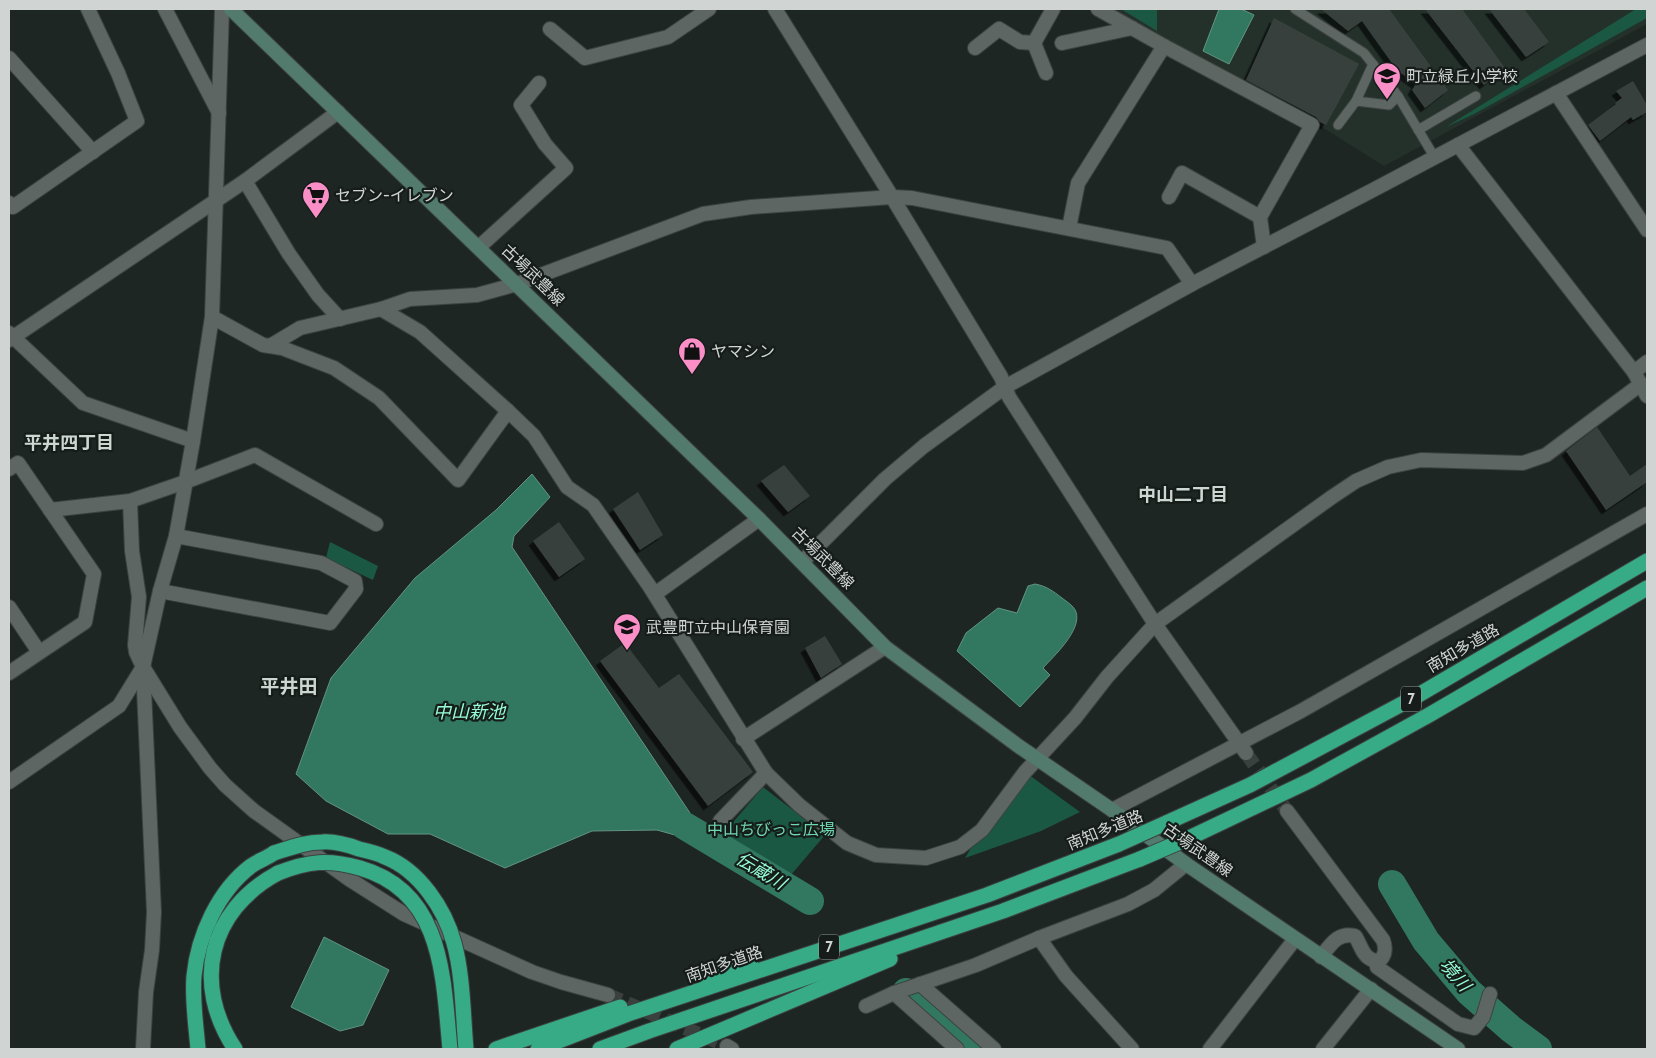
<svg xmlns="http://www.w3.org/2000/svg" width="1656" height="1058" font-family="Cabin,'Noto Sans JP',sans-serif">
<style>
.built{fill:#24312b}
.green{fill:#1a5844}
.water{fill:#327860;stroke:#619482}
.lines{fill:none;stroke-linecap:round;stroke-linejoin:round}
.river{stroke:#327860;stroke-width:28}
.building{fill:#39413e;filter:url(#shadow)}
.minor-tunnel{stroke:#39403d;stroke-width:14;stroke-dasharray:14 7;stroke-linecap:butt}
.service-casing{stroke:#3c4240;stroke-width:11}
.minor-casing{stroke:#3c4240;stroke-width:16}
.tertiary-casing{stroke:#3c4240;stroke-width:16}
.secondary-casing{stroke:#3c4240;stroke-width:16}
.motorway-casing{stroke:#3c4240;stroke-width:17}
.service{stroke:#5d6662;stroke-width:9}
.minor{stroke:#5d6662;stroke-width:14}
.tertiary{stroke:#5d6662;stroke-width:14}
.secondary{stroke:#527a6d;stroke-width:14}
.motorway{stroke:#37aa86;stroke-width:15}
.motorway-bridge-casing{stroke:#3c4240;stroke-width:17;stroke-linecap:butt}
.motorway-bridge{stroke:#37aa86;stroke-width:15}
.labels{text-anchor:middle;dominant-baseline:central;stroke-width:4.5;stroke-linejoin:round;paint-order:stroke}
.shield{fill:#151c19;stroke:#989e9b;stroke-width:1}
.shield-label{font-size:15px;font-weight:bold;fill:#d0d5d3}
.poi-label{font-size:16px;fill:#d0d5d3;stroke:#151c19;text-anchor:start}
.street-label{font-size:16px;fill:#d0d5d3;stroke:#151c19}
.park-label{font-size:16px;fill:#70d6b2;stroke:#151c19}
.neighbourhood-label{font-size:18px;font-weight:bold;fill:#cdd7d2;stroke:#151c19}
.water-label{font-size:18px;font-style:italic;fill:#96fcd6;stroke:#151c19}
.quarter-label{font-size:19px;font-weight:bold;fill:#cdd7d2;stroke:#151c19}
</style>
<defs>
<filter id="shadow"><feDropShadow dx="-4.5" dy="4.5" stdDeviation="0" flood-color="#0009"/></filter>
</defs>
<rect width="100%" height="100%" fill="#1e2623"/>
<!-- built -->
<path class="built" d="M1096 9H1647V24L1384 166 1322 127 1214 74Z"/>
<!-- green -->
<g class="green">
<path d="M1121 9H1157V31Z"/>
<path d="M1636 9H1647V18L1474 114 1446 127Z"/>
<path d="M330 542 378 566 373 580 326 558Z"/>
<path d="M1025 772 1080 812 1041 831 965 858 982 830Z"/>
<path d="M763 787 825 835 790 876 724 833Z"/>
</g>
<!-- water -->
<g class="water">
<path d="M1219 9H1241L1254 15 1229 64 1203 51Z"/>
<path d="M532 474 550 497 514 536 512 547 690 813 682 837 657 830 592 831 505 868 430 834H388L326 801 296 774 331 678 415 578 496 510Z"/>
<path d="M1035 584C1046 586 1053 591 1062 598 1067 602 1074 606 1076 612 1082 630 1054 656 1043 668L1050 675 1020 707 957 651 966 633 998 608 1017 613 1028 586Z"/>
<path d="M324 937 389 970 363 1025 340 1031 291 1007Z"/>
</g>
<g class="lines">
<!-- river -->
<g class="river">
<path d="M685 826 810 901"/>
<path d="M1392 884 1426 941 1469 992 1511 1029 1538 1049"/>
<path d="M906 992 973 1049"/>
</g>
</g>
<!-- building -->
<g class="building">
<path d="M1321 9H1389L1448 90 1425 108 1412 90 1416 84 1397 70 1362 21 1348 31Z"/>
<path d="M1425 9H1462L1505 68 1484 85Z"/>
<path d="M1489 9H1524L1549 42 1526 57Z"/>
<path d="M1274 18 1359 64 1326 125 1320 122 1316 117 1246 80Z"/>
<path d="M1633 81 1647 105V112L1633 120 1631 117 1600 141 1588 125 1616 104 1615 103 1622 98 1616 91Z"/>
<path d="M1597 427 1630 476 1647 464V482L1606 510 1566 451Z"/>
<path d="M784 465 810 496 788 512 761 481Z"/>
<path d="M638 492 663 535 640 550 613 509Z"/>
<path d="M559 522 585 559 559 577 533 541Z"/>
<path d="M825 636 842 664 821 678 805 648Z"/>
<path d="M625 643 659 688 679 674 753 772 708 806 600 661Z"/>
</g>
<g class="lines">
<!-- minor-tunnel -->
<g class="minor-tunnel">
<path d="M1246 753 1287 811"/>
<path d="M608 995 727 1046"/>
</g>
<!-- service casing -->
<g class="service-casing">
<g id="service">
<path d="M1295 9 1364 53 1398 96 1435 158"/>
<path d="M1373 64 1356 101 1389 105 1398 96"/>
<path d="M1338 125 1356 101"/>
<path d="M1418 130 1476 96"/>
</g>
</g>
<!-- minor casing -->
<g class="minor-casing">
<g id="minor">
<path d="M165 9 219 113"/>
<path d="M775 9 892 197 1001 377 1009 397 1155 624 1246 753"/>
<path d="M1098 9 1164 46 1312 125 1260 217 1264 247"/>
<path d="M550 29 585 58 668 37 709 9"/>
<path d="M1034 43 1046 73"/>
<path d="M1062 43 1132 28"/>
<path d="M975 48 999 29 1020 42 1034 43 1053 9"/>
<path d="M9 58 93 152"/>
<path d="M1556 93 1647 230"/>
<path d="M1458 145 1634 372 1647 396"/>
<path d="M245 181 289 254 318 295 340 319"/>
<path d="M1169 197 1182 173 1260 217"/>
<path d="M9 203 13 207 137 121 118 73 88 9"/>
<path d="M1069 228 1078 183 1164 46"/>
<path d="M479 247 566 168 545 144 521 105 539 83"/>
<path d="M381 309 420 332 508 411 534 436 567 487 593 505 650 587 766 773 799 805 847 843 876 855 926 858 960 847 982 830 1025 772 1075 718 1107 677 1155 624 1332 497 1356 481 1388 467 1421 460 1523 463 1546 455 1641 384"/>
<path d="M212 317 263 345 282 348 334 368 379 398 458 480 508 411"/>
<path d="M9 333 83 403 193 441"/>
<path d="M270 346 300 328 381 309 410 299 477 295 517 284"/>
<path d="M1634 372 1647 362"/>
<path d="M9 469 18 463 94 574 85 622 9 673"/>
<path d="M130 501 132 551 139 597 135 645 136 652 143 667 154 912 152 950 146 992 143 1049"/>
<path d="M50 510 130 501 185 482 255 455 376 524"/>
<path d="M160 591 330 623 356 589 355 581 321 563 176 536"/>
<path d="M655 594 759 519"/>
<path d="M9 607 39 652"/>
<path d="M743 739 885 647"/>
<path d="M1112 810 1301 711 1647 514"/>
<path d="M1287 811 1383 940C1388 952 1382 967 1369 958 1362 954 1360 943 1355 936 1338 932 1331 944 1321 957"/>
<path d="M720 821 766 773"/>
<path d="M1039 938 1066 976 1132 1049"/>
<path d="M1376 961 1377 967 1458 1024 1474 1028 1483 1017 1490 994"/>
<path d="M920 984 994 1049"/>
<path d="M894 993 957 1049"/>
<path d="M866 1006 894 993 976 965 1039 938 1128 904 1154 890 1186 864"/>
<path d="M727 1046 732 1049"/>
<path d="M1210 1049 1295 939"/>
<path d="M1323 1049 1371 989"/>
</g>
</g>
<!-- tertiary casing -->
<g class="tertiary-casing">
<g id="tertiary">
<path d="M517 284 703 214 751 207 892 197 912 198 1167 248 1192 284"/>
<path d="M9 340 245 181 338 112"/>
<path d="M802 562 885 479 924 446 1005 387 1192 284 1373 190 1647 45"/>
<path d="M143 667 180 727 210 768 225 785 254 811 349 879 404 914 532 972 561 982 608 995"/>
<path d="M9 782 119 706 143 667 160 591 176 536 193 441 212 317 222 9"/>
</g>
</g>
<!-- secondary casing -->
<g class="secondary-casing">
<path id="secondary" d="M231 9 759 519 885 647 1017 745 1112 810 1186 864 1458 1049"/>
</g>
<!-- motorway casing -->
<g class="motorway-casing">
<g id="motorway">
<path d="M1166 823 1250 785 1415 697 1647 561"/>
<path d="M1189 838 1311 780 1429 715 1647 588"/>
<path d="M706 977 730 969 751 965"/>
<path d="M198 1049C196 1025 192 1000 194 976 198 936 218 891 251 866 258 861 267 858 274 853"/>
<path d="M235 1049C192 984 208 911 278 873"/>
<path d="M496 1049 620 1007"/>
<path d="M538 1049 628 1014 987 895 1119 844"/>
<path d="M600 1049 649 1031 1003 911 1140 859"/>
<path d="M677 1049 890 959"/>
</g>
</g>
<!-- service -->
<use href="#service" class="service"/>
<!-- minor -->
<use href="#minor" class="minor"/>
<!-- tertiary -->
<use href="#tertiary" class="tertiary"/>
<!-- secondary -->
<use href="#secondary" class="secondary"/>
<!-- motorway -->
<use href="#motorway" class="motorway"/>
<!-- motorway-bridge casing -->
<g class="motorway-bridge-casing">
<g id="motorway-bridge">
<path d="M1119 844 1166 823"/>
<path d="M274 853C290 848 305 842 322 842 334 841 348 845 359 849 368 851 377 853 385 857 419 870 445 909 454 943 463 975 463 1016 466 1049"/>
<path d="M1140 859 1189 838"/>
<path d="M278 873C309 861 328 859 360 868 444 892 443 978 450 1049"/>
</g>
</g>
<!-- motorway-bridge -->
<use href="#motorway-bridge" class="motorway-bridge"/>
</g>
<!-- icons -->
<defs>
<g id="school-pin" transform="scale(1.4375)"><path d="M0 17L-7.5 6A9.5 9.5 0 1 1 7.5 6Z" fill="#fa8fc7" stroke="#151c19"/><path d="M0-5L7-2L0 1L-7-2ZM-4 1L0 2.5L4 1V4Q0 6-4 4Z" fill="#111"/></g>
<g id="supermarket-pin" transform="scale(1.4375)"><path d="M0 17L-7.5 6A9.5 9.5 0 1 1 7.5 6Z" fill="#fa8fc7" stroke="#151c19"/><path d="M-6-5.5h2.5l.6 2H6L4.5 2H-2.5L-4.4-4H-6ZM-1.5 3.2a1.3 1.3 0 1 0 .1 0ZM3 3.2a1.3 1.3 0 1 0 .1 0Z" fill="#111"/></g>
<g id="shop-pin" transform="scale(1.4375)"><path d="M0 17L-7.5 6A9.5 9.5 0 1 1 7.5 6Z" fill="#fa8fc7" stroke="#151c19"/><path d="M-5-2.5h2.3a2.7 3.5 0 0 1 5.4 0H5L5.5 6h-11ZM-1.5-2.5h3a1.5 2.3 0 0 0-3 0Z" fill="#111"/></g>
</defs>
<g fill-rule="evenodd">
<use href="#school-pin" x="1387" y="76"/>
<use href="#supermarket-pin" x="316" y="195"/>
<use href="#shop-pin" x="692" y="351"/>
<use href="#school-pin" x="627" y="627"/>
</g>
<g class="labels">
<!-- shield labels -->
<g class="shield">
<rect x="1401" y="686.5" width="20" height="25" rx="4"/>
<rect x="819" y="934.5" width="20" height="25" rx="4"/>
</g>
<g class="shield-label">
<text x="1411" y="699">7</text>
<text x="829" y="947">7</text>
</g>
<!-- poi labels -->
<g class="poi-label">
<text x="1406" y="76">町立緑丘小学校</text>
<text x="335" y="195">セブン-イレブン</text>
<text x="711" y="351">ヤマシン</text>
<text x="646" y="627">武豊町立中山保育園</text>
</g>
<!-- street labels -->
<g class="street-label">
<text transform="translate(533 275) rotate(44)">古場武豊線</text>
<text transform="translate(823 558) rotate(45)">古場武豊線</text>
<text transform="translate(1463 648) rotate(-30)">南知多道路</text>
<text transform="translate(1105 830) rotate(-22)">南知多道路</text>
<text transform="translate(1198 850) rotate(35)">古場武豊線</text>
<text transform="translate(724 964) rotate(-19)">南知多道路</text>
</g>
<!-- park labels -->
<g class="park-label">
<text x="771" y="829">中山ちびっこ広場</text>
</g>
<!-- neighbourhood labels -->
<g class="neighbourhood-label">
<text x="69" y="443">平井四丁目</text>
<text x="1183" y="495">中山二丁目</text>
</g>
<!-- water labels -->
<g class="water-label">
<text x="469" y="712">中山新池</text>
<text transform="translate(761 871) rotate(31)">伝蔵川</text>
<text transform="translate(1455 975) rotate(49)">境川</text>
</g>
<!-- quarter labels -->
<g class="quarter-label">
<text x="289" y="686">平井田</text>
</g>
</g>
<!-- border -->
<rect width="1656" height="1058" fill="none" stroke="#d0d5d3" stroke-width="20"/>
</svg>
